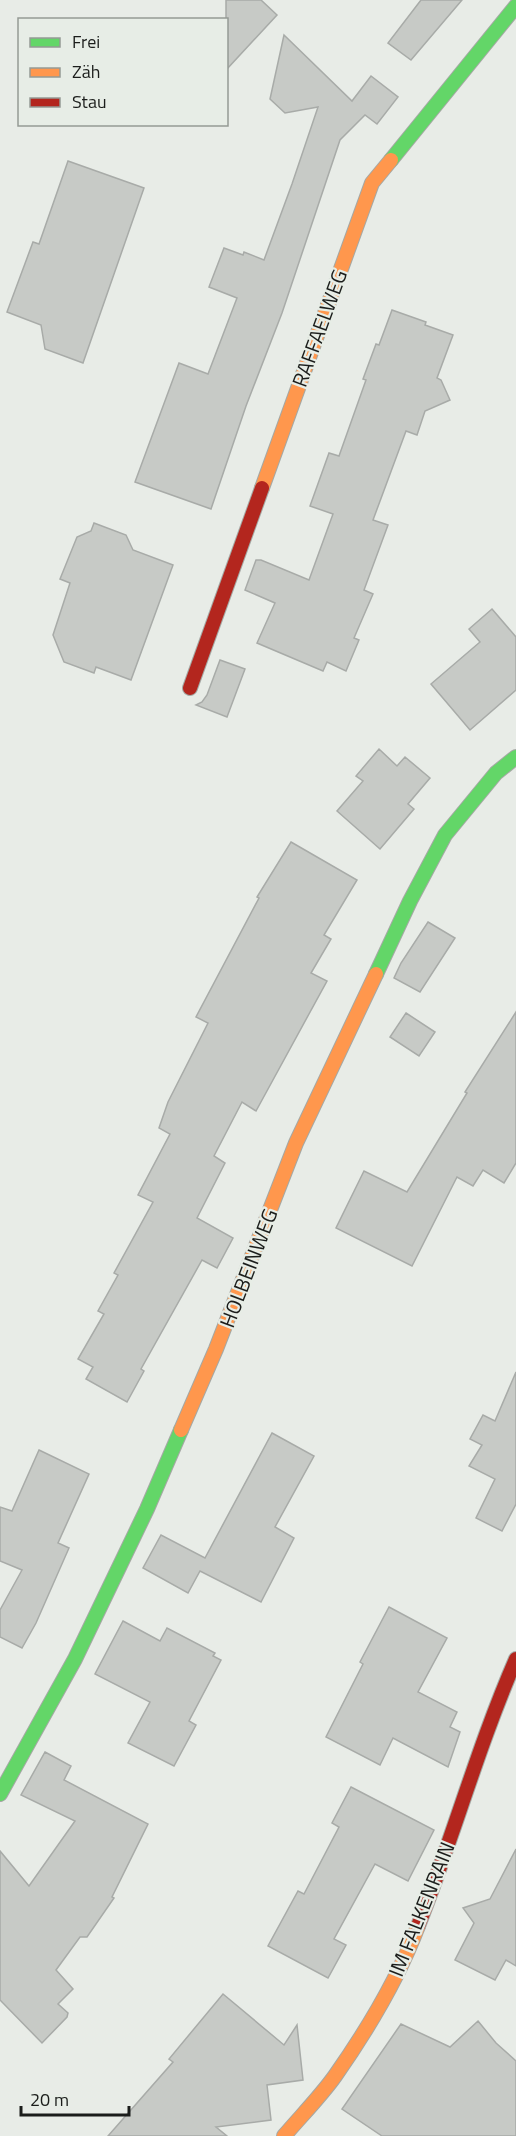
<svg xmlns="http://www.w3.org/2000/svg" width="516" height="2136" font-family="'Titillium Web',sans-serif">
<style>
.building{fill:#c7cac6;stroke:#a8aba8;stroke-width:1.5}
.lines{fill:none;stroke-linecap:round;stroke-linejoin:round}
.fast-casing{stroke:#a5a8a4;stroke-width:16}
.slow-casing{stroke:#a5a8a4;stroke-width:16}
.jam-casing{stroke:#a5a8a4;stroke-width:16}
.fast{stroke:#63d668;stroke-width:14}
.slow{stroke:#ff974d;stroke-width:14}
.jam{stroke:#b3261e;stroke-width:14}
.labels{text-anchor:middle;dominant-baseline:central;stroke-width:4.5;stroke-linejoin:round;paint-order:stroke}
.street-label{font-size:21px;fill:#1b1d1b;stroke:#e7ede6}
</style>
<rect width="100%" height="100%" fill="#e8ece7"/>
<!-- building -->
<g class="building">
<path d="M226 0H261L277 15 226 70Z"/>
<path d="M421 0H462L411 60 388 43Z"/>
<path d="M284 35 352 101 371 76 398 97 377 124 365 115 340 140 282 313 246 406 211 509 135 482 179 363 208 374 237 298 209 287 224 248 243 255 244 252 264 260 292 184 318 107 285 113 270 99Z"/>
<path d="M68 161 144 188 83 363 45 349 41 325 7 312 33 242 39 244Z"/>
<path d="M392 310 426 322 425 325 453 335 437 378 441 380 450 400 425 411 417 435 406 431 373 520 388 525 364 590 373 594 354 638 359 640 346 671 327 662 323 671 257 643 275 603 245 590 256 560H261L309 580 333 514 310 506 329 453 339 456 366 380 363 379 376 344 379 345Z"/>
<path d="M94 523 126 535 133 550 173 565 131 680 96 667 94 673 64 662 53 635 70 583 60 579 77 537 91 531Z"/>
<path d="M492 609 516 637V690L470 730 431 684 480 642 469 629Z"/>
<path d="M220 660 245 669 227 717 196 705 202 702 207 695Z"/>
<path d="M379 749 397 766 405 757 430 778 408 804 414 809 380 849 337 811 363 781 356 776Z"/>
<path d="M291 842 357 880 324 935 331 939 311 973 327 981 256 1111 242 1102 214 1156 225 1163 197 1218 233 1238 217 1268 202 1260 141 1369 144 1371 127 1402 86 1379 93 1367 78 1359 104 1314 98 1311 118 1275 114 1273 153 1202 138 1195 170 1134 159 1128 168 1102 208 1023 196 1017 259 898 257 897Z"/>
<path d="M428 922 455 938 420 992 394 978 401 963Z"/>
<path d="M516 1012V1163L504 1183 483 1170 473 1186 457 1177 412 1266 336 1228 364 1171 407 1192 467 1093 465 1092Z"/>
<path d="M406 1013 435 1032 419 1056 390 1037Z"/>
<path d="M516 1372V1504L502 1531 476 1518 495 1479 469 1466 482 1445 470 1439 483 1415 495 1421Z"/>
<path d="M272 1433 314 1456 275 1527 294 1538 261 1602 200 1571 188 1593 143 1568 161 1535 205 1558Z"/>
<path d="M39 1450 89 1474 58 1543 69 1548 36 1623 22 1648 0 1637V1610L22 1570 0 1561V1507L12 1511Z"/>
<path d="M389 1607 447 1638 418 1692 457 1712 450 1727 460 1732 448 1767 393 1738 380 1765 326 1737 363 1664 360 1662Z"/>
<path d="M123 1621 160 1641 167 1628 215 1653 213 1656 221 1660 189 1721 196 1725 174 1766 128 1743 150 1702 95 1674Z"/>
<path d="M45 1752 71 1766 64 1780 148 1824 112 1897 114 1898 87 1937H80L56 1970 73 1989 58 2004 68 2013 67 2017 42 2043 0 2000V1851L29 1886 75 1821 21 1795Z"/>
<path d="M351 1787 434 1830 408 1881 375 1864 334 1939 346 1945 328 1978 268 1946 298 1891 304 1894 339 1827 332 1823Z"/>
<path d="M516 1849V1966L506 1960 495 1980 455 1960 474 1923 463 1908 490 1899Z"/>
<path d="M223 1994 284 2045 297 2025 303 2080 267 2085 271 2120 216 2127 227 2136H108L173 2062 169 2059Z"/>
<path d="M478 2021 496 2043 516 2061V2136H382L342 2109 401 2024 450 2047Z"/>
</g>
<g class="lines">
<!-- fast casing -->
<g class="fast-casing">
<g id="fast">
<path d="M391 160 516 6"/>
<path d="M376 974 410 901 445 835 496 773 516 757"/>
<path d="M0 1794 75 1659 147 1509 181 1430"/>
</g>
</g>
<!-- slow casing -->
<g class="slow-casing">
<g id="slow">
<path d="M262 488 372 183 391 160"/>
<path d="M181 1430 216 1349 296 1143 376 974"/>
<path d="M284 2136C301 2116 320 2097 335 2076 368 2029 398 1979 418 1926"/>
</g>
</g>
<!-- jam casing -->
<g class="jam-casing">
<g id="jam">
<path d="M190 688 262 488"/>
<path d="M418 1926C453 1838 478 1746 516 1659"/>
</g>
</g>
<!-- fast -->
<use href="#fast" class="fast"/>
<!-- slow -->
<use href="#slow" class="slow"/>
<!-- jam -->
<use href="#jam" class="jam"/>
</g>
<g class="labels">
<!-- street labels -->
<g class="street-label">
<text transform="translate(319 328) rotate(-70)">RAFFAELWEG</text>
<text transform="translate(248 1268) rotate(-69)">HOLBEINWEG</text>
<text transform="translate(421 1909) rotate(-68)">IM FALKENRAIN</text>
</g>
</g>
<!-- legend -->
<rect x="18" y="18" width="210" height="108" fill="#e7ede6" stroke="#959a95" stroke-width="1.5"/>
<rect x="30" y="38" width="30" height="9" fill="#63d668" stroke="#959a95" stroke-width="1.5"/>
<text x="72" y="48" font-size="18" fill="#1b1d1b">Frei</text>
<rect x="30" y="68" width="30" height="9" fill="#ff974d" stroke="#959a95" stroke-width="1.5"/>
<text x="72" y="78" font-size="18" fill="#1b1d1b">Zäh</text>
<rect x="30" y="98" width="30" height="9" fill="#b3261e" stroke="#959a95" stroke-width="1.5"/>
<text x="72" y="108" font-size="18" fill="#1b1d1b">Stau</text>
<!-- scale -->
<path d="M21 2106v9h108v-9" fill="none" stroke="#1b1d1b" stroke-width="3"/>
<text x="30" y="2106" font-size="18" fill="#1b1d1b" stroke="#e7ede6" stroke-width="4.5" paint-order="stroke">20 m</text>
</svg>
